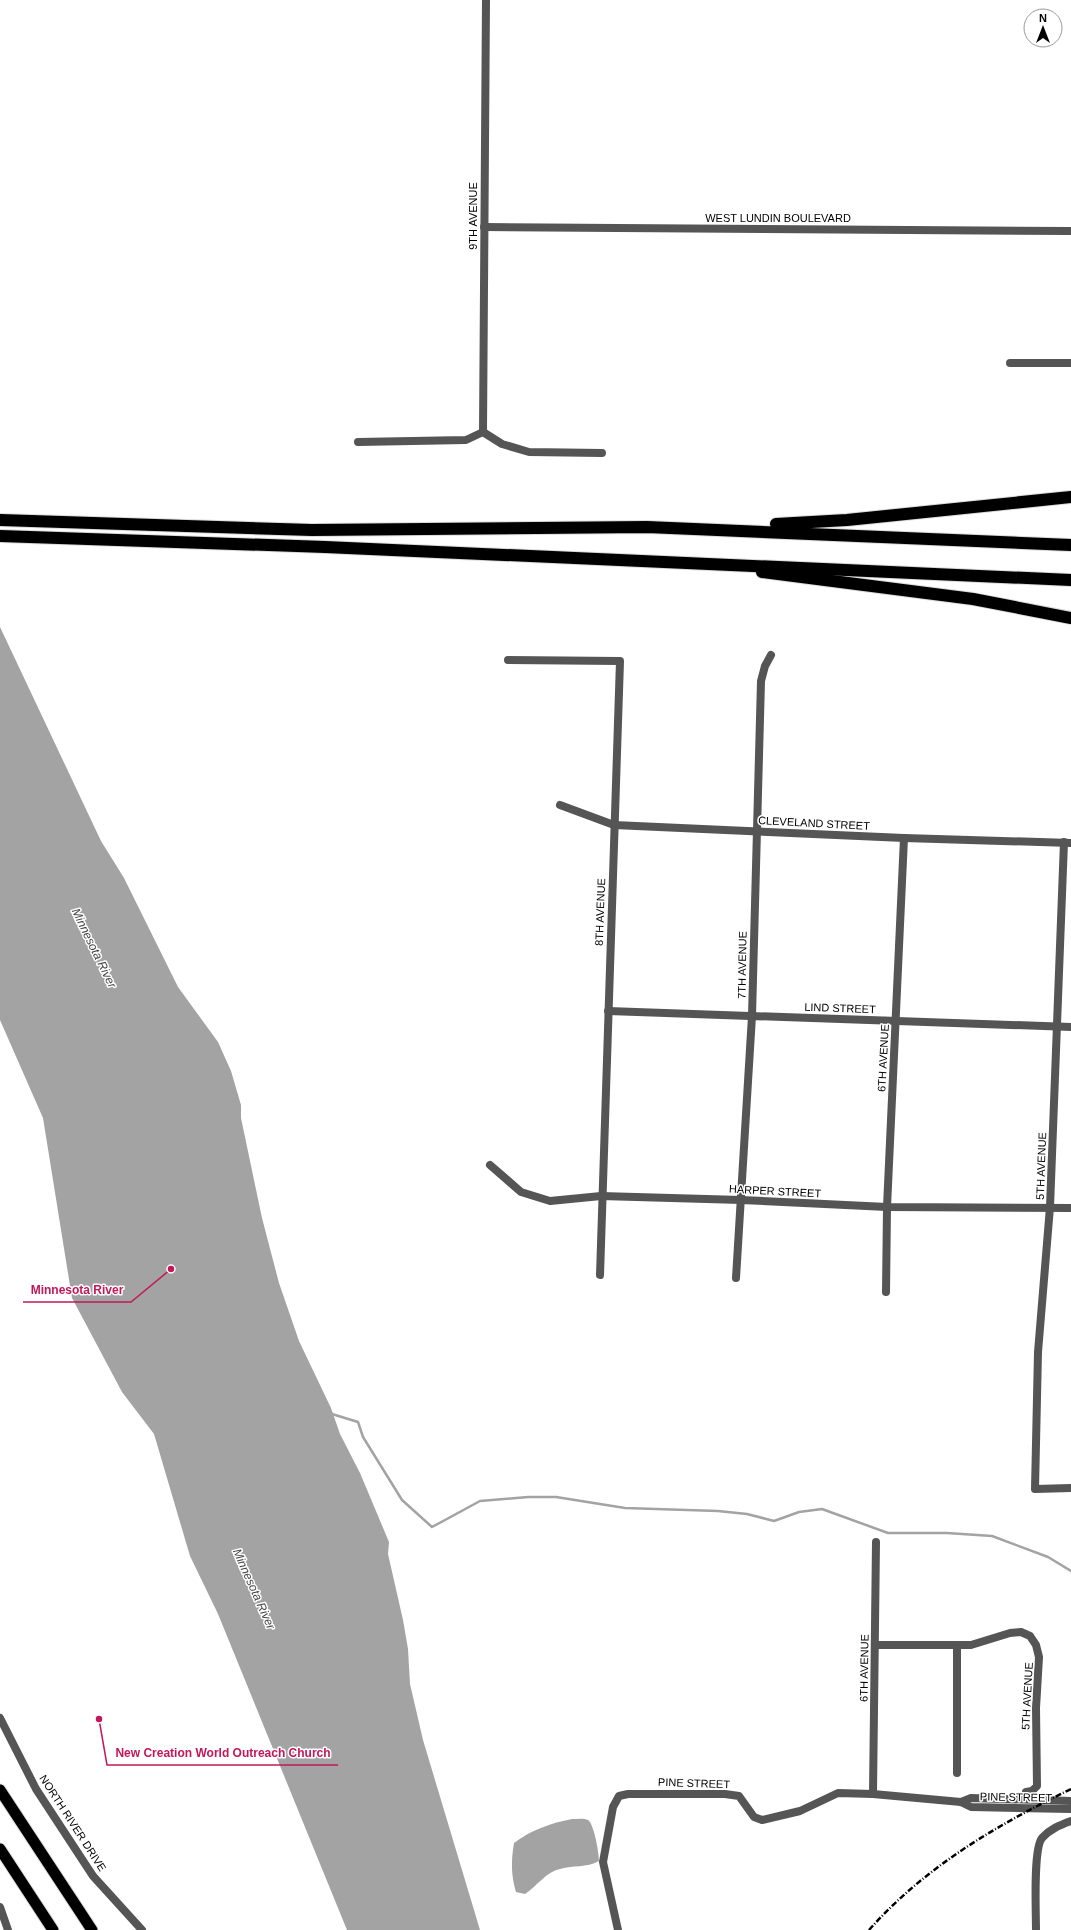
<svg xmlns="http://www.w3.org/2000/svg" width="1071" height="1930" font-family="Arial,sans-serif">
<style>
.water{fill:#a3a3a3}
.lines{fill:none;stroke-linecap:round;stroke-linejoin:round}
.stream{stroke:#a3a3a3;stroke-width:2.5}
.trunk-casing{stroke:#dbdbdb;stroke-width:13}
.motorway-casing{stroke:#dbdbdb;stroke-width:14}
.minor{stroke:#555;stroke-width:8}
.tertiary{stroke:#555;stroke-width:8}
.trunk{stroke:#000;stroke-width:11}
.motorway{stroke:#000;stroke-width:12}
.rail{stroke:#000;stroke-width:2.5;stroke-dasharray:6 2 1 2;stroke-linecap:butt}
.labels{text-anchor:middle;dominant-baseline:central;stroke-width:3;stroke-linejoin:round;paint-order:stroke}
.street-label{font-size:11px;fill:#000;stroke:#fff}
.water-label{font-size:12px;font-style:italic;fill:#444;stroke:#fff}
.leader{fill:none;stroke:#c2185b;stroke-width:1.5}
.callout-dot{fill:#c2185b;stroke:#fff;stroke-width:1.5}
.callout-label{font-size:12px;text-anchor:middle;font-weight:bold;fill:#c2185b;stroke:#fff;stroke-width:3;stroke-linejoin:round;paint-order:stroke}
</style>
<rect width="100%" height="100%" fill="#fff"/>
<!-- water -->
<g class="water">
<path d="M0 627 101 841 124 878 178 987 218 1042 231 1071 241 1105V1118L262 1218 279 1283 299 1341 331 1408 340 1434 360 1473 389 1542 388 1554 403 1620 408 1649 410 1684 423 1740 480 1930H347L218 1614 190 1556 154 1434 122 1392 72 1298 43 1118 0 1020Z"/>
<path d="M572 1819C577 1819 584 1818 588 1820 594 1824 599 1853 599 1861 586 1868 574 1865 560 1869 546 1872 537 1886 525 1894L516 1892C511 1875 511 1861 514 1843 531 1830 551 1823 572 1819Z"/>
</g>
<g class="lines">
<!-- stream -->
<path class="stream" d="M332 1414 358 1422 363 1437 402 1500 432 1527 480 1501 528 1497H556L625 1508 718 1511 747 1514 774 1521 799 1512 822 1509 888 1533H947L992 1536 1048 1557 1071 1571"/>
<!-- trunk casing -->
<g class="trunk-casing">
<g id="trunk">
<path d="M0 1790 92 1930"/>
<path d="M0 1849 53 1930"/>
</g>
</g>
<!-- motorway casing -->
<g class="motorway-casing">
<g id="motorway">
<path d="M0 520 312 530 647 527 1071 545"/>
<path d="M776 524 847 520 1071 497"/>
<path d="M0 536 325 547 1071 580"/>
<path d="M762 572 973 599 1071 618"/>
</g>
</g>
<!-- minor -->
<g class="minor">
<path d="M484 227 1071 231"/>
<path d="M1010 363H1071"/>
<path d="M483 432 486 0"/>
<path d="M483 432 502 444 529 452 602 453"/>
<path d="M358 442 466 440 483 432"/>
<path d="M508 660 620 661 600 1275"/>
<path d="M560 805 614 825 904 838 1071 843"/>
<path d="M1064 842 1050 1207 1038 1352 1035 1489 1071 1488"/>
<path d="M608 1011 1071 1027"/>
<path d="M490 1165 521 1192 550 1201 601 1196 741 1200 887 1207 1071 1208"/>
<path d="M736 1278 752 1016 761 681 765 666 771 655"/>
<path d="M886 1292 887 1207 904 838"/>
<path d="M876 1645H971L1010 1633 1021 1632 1030 1636 1036 1645 1039 1657 1036 1708 1037 1786 1032 1791 1026 1792"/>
<path d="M957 1646V1773"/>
<path d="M873 1794 876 1542"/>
<path d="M961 1802 971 1798 1071 1801"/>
<path d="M618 1930 603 1862 613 1807 619 1796 628 1794H725L739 1796 754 1817 762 1820 800 1811 838 1793 873 1794 961 1802 971 1807 1071 1809"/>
<path d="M1036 1930C1036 1912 1033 1849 1042 1838 1050 1829 1060 1825 1071 1821"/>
</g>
<!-- tertiary -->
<g class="tertiary">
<path d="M0 1718 36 1789 93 1876 142 1930"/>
<path d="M0 1907 8 1930"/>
</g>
<!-- trunk -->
<use href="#trunk" class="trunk"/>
<!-- motorway -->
<use href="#motorway" class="motorway"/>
<!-- rail -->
<path class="rail" d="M869 1930C925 1867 995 1826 1071 1789"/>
</g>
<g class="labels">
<!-- street labels -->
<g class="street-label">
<text transform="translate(473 216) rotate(-90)">9TH AVENUE</text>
<text x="778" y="218">WEST LUNDIN BOULEVARD</text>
<text transform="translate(814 823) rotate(3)">CLEVELAND STREET</text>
<text transform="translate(600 912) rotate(-88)">8TH AVENUE</text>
<text transform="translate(742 965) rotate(-89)">7TH AVENUE</text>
<text transform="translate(840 1008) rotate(2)">LIND STREET</text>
<text transform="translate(883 1058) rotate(-87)">6TH AVENUE</text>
<text transform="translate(1041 1166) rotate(-88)">5TH AVENUE</text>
<text transform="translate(775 1191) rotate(3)">HARPER STREET</text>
<text transform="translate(864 1668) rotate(-89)">6TH AVENUE</text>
<text transform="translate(1027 1696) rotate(-87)">5TH AVENUE</text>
<text transform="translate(694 1783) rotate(2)">PINE STREET</text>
<text transform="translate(1016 1797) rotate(1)">PINE STREET</text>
<text transform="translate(73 1823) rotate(57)">NORTH RIVER DRIVE</text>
</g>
<!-- water labels -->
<g class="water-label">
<text transform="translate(94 948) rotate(64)">Minnesota River</text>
<text transform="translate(254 1589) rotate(66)">Minnesota River</text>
</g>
</g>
<!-- callouts -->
<path class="leader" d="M171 1269L131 1302H23M99 1719L107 1765H338"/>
<g class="callout-dot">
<circle cx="171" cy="1269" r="4"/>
<circle cx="99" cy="1719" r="4"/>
</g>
<g class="callout-label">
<text x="77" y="1294">Minnesota River</text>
<text x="223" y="1757">New Creation World Outreach Church</text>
</g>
<!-- north arrow -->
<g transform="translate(1043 28)"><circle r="19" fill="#ffffff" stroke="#999999"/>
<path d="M0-3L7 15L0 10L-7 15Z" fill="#000000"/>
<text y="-6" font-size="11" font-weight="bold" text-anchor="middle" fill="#000000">N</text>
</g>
</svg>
